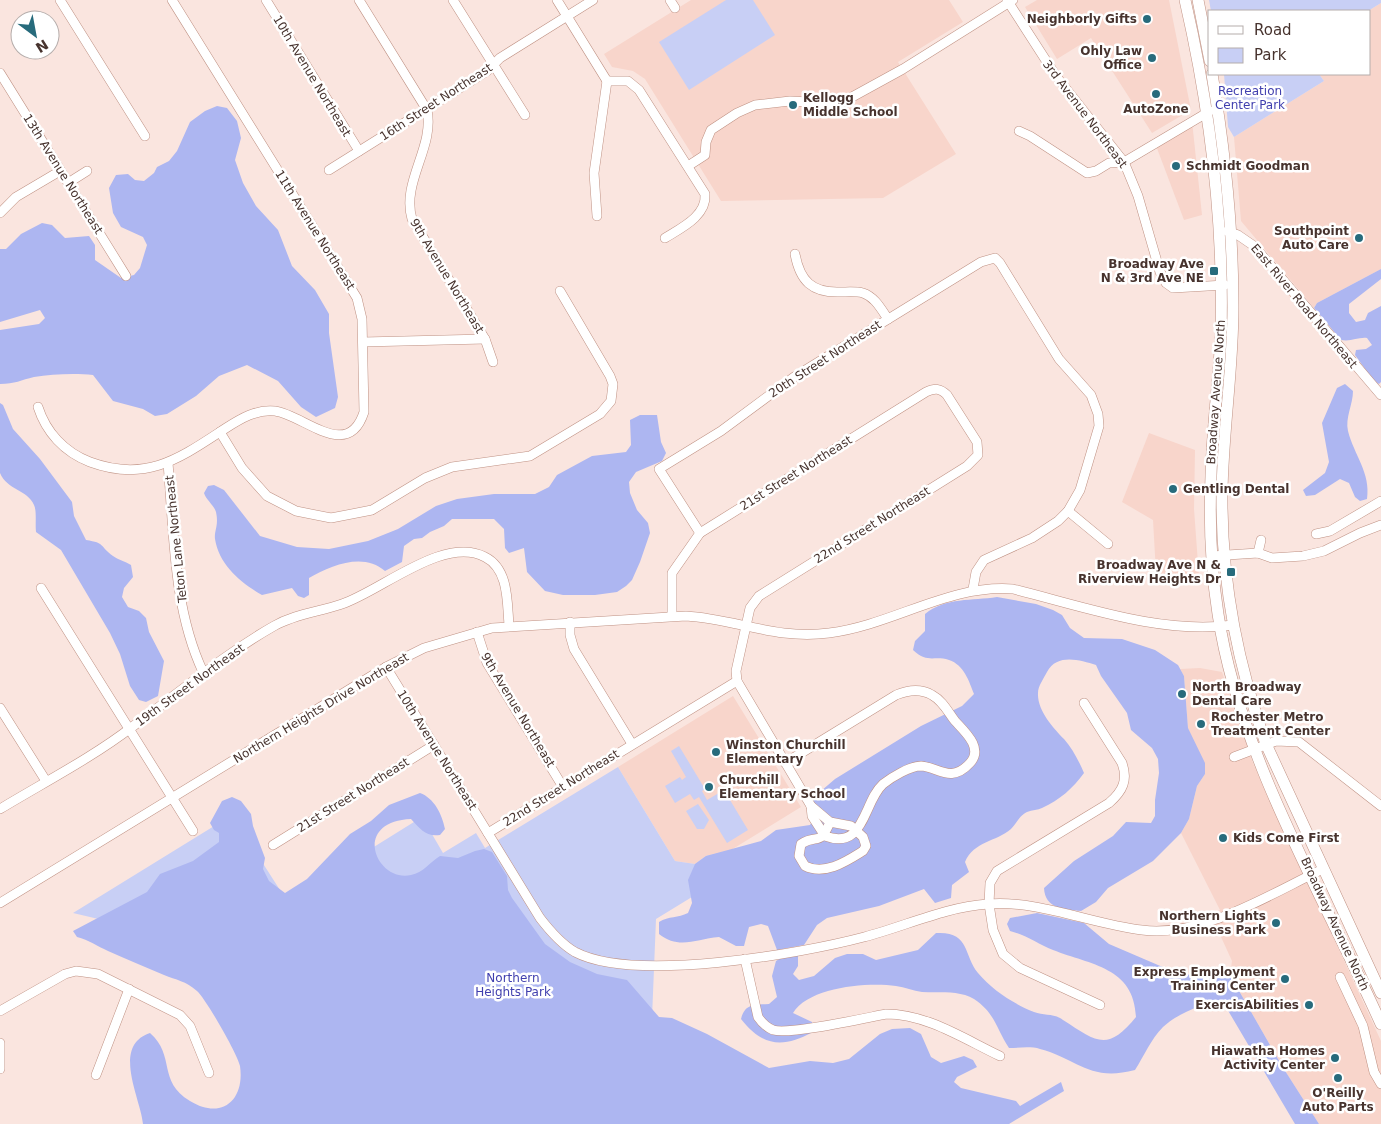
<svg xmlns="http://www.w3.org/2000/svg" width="1381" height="1124" font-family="'DejaVu Sans',sans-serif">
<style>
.built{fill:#f8d5cb}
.green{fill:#c8cff5}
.forest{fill:#adb6f1}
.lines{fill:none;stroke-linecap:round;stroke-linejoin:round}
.minor-casing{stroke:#bf9183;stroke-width:10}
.major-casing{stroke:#bf9183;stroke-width:12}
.minor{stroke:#fff;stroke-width:9}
.major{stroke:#fff;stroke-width:11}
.poi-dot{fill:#276b7c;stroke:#fff;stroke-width:2}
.labels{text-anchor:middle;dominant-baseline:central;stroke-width:5;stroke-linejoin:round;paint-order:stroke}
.poi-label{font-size:12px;font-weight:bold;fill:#47332e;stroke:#fff;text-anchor:end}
.street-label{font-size:12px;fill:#47332e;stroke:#fff}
.park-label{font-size:12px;fill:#403fae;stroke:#fff}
</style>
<rect width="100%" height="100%" fill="#fae5df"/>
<!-- built -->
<g class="built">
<path d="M691 0H949L963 22 898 62 956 154 883 198 721 201 645 79 633 71 612 67 604 54Z"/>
<path d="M1037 0H1169L1191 110 1152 133 1091 38 1057 59 1025 7Z"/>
<path d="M1381 3V269L1317 303 1314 308 1241 221 1234 137 1324 81 1319 74H1370L1368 11Z"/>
<path d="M1192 121 1202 215 1184 220 1155 143Z"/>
<path d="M1149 433 1195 450 1194 509 1199 577 1185 578 1156 573 1153 520 1122 502Z"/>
<path d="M1200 668 1222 672 1253 763 1381 1041V1124H1319L1282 1066 1230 975 1232 961 1211 915 1220 910 1181 833 1189 819 1197 786 1205 774 1188 728 1184 676 1180 669Z"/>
<path d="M733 696 801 807 731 850 706 856 695 864 675 861 618 767Z"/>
</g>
<!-- green -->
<g class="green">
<path d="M726 0H753L775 35 689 90 659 42Z"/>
<path d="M1209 0H1381V3L1368 11H1211Z"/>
<path d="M1224 74H1319L1324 81 1234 137 1228 127Z"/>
<path d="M679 746 705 789 702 791 707 800 724 790 748 830 727 843 699 797 694 800 690 794 675 803 665 786 680 777 682 780 686 777 671 751Z"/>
<path d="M618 767 675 861 695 864 706 856 731 850 741 867 656 919 652 1018 772 1089 896 1065 999 1119V1124H270V1074L209 976 107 921 73 913 232 815 287 901 422 817 443 853 476 833 485 848Z"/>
<path d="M698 804 709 820 704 829H697L686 811Z"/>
</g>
<!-- forest -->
<g class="forest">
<path d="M217 106 227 108 237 121 241 138 235 160 243 183 256 206 278 230 292 266 315 290 329 314V333L338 397 335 408 316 417 301 407 278 381 247 365 219 376 196 396 167 414 155 416 143 409 113 401 93 375C76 373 52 374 34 377 21 380 15 384 0 384V330L39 324 45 318 40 310 0 322V249H6L21 234 42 223 52 225 65 238 89 236 95 245V260L121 278 134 275 140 268 147 245 143 237 121 227 113 213 109 188 116 175 128 174 135 180 144 181 154 173 157 167 169 161 177 151 190 122 205 111Z"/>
<path d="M1381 269V279L1349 304V313L1356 322 1365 320 1368 313 1381 306V382L1379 384 1373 380 1355 355 1356 350 1366 349 1372 345 1367 338C1358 337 1351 342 1341 340L1314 308 1317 303Z"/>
<path d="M1345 384 1353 391C1353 404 1345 418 1348 431 1354 455 1371 473 1367 499L1360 501 1355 497 1349 483 1340 479 1315 495 1306 496 1303 490 1325 473 1329 462 1322 423 1337 388Z"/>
<path d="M0 403 3 405 13 429 40 459 72 502 74 516 86 540C106 543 99 546 113 556 118 560 125 561 131 565L133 577 124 588 122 597 128 607 139 611 146 618 149 632 164 661 158 696 146 702 139 700 130 686 120 654 110 633 61 550 36 532C35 524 37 511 34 505 28 490 7 490 0 473Z"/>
<path d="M640 415H657L661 442 666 453 662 461 636 472 629 482 630 493 637 510 648 523 650 533 640 562 632 580 626 586 617 592 595 595H563L545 591 527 572 524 548 509 553 505 548 504 529 494 519H452L444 526 430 532 422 538 414 539 404 546 402 562 385 571C364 552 331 565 309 578V595L304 598 298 596 292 588 262 595C241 583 219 565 215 539 214 530 219 526 216 512 214 505 206 500 204 493L208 486 214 485 224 490 260 536 297 547 329 549 368 541 398 529 436 506 457 499 494 494H535L549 487 557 475 592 456 626 452 631 445 630 420Z"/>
<path d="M997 597 1036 604 1053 610 1062 615 1070 628 1084 638 1122 639 1155 650 1178 665 1184 676 1188 728 1205 763V774L1197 786 1189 819 1181 833 1153 861 1108 888 1096 902 1081 911C1064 909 1045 909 1044 888L1074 861 1113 836 1126 822 1151 823 1155 816V800L1159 773 1158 759 1152 748 1131 730 1127 713 1101 676 1096 665C1080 660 1057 653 1047 672 1044 678 1038 686 1038 693 1037 710 1053 728 1064 739 1072 748 1079 761 1084 773 1073 788 1060 800 1042 808 1038 810 1032 810 1027 812 1019 816 1017 823 1011 829 996 842 974 841 965 862L969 872 952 885 951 898 935 903 924 889 879 906 827 918 817 925 804 945 777 950 768 926 761 924 749 927 744 946H736L719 937C696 939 679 950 659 934V922C669 916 678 918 688 913L692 903 688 880 695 864 706 856 761 841 776 830 810 825 814 817 809 809 814 797 835 779 921 726 962 706 974 694C969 681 964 665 949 660 934 655 928 664 913 650L915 641 925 631V614C946 597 972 601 997 597Z"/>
<path d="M420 793C434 798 442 814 445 829L440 835C426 837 420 829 411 819 350 822 377 883 411 875 423 873 430 862 440 856L458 858 475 851 484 849 492 852 507 876 508 890 512 898 545 944 570 962 597 974 627 980 659 1017 672 1018 707 1034 769 1068 810 1061 833 1063 849 1059 880 1034 892 1029 910 1028 921 1034 931 1057 941 1063 964 1056 973 1060 977 1067 957 1077 954 1082 961 1088 1016 1101 1020 1106 1061 1082 1064 1091 1009 1124H143C141 1099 111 1046 150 1033 176 1056 157 1081 190 1101 221 1120 245 1101 240 1066 238 1055 206 999 197 991 186 981 176 980 164 975 145 967 126 959 108 951 97 946 89 940 77 937L73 931 147 892 160 874 193 861 219 842V833L214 830 210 823 222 801 232 797 241 801 251 814 253 826 265 858 263 869 269 881 285 893 307 879 350 834 371 821 389 805Z"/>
<path d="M1037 913 1084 923 1109 944 1172 971 1191 975H1230L1282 1066 1319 1124H1295L1223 1002C1204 1002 1177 1014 1163 1027 1151 1039 1144 1056 1135 1070 1089 1082 1078 1059 1040 1049 1031 1046 1018 1048 1009 1048 996 1028 995 1013 974 999 959 990 939 993 922 992 913 991 905 987 896 986 867 982 809 987 793 1013L812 1022 813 1032C783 1048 763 1047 741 1019 745 1003 755 1005 769 1004L777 997 772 976 776 961 786 955 798 954V966L793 974 799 980 814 976 835 958 847 954H863L876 960 918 950 936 933C970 931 963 954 978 973 992 990 1014 1004 1034 1012 1044 1016 1054 1013 1063 1020 1096 1041 1107 1053 1136 1017 1134 967 1091 965 1053 950 1038 944 1026 935 1010 931L1007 924 1010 918Z"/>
</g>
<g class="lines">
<!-- minor casing -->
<g class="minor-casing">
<g id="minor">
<path d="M60 0 145 136"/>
<path d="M266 0 359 151"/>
<path d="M359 0 427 110C435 147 401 182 412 219L485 339 493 362"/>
<path d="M453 0 525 115"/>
<path d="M557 0 607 81"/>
<path d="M670 0 675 8"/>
<path d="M1007 0 1056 76 1124 162 1138 196 1160 272 1166 283 1173 288 1225 285"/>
<path d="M0 73 126 276"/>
<path d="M607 81H628L639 90 705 194C707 216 681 228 665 238"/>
<path d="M1019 131 1030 136 1087 173 1096 171 1109 163 1124 162 1210 111"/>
<path d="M688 166 705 155 706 142 711 130 737 113 755 105 790 101 829 103 852 97 903 69 1013 0"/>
<path d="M329 170 487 71 500 58 593 0"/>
<path d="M68 183 87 171"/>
<path d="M0 213 16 197 60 171"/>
<path d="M597 216 594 173 607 81"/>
<path d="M1227 231 1238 235 1254 246 1381 395"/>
<path d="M795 254C800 281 812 293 840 292 847 292 856 291 863 293 875 297 881 309 888 319"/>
<path d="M363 342 485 339"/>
<path d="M38 407C46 432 64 452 90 462 147 483 180 458 226 428 240 419 256 409 275 411 304 415 348 462 364 412L362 319 357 298 172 0"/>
<path d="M220 432 242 468 267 496 296 511 331 518 372 510 425 478 452 467 530 456 600 414 611 401 613 384 610 376 560 291"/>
<path d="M168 463C174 533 173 608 203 672"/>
<path d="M1068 511 1108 544"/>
<path d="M700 533 659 469 721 431 794 377 981 262 995 258 1000 263 1059 359 1091 395 1098 414 1099 426 1080 490 1068 511 1058 521 1032 538 984 560 976 572 973 589"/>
<path d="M1316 534 1330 531 1381 501"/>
<path d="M1258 553 1261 540"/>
<path d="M1212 556 1258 553 1272 558 1303 556 1324 551 1360 533 1381 525"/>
<path d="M41 588 193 831"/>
<path d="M672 616V573L700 533 926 392C935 388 940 388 947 395L977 442 978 455 967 466 759 596 750 608 736 671 737 681 811 806 812 816 825 836C865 851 863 802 883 784 892 777 910 766 921 766 938 767 951 784 970 763 984 748 964 731 955 721 948 712 943 701 932 695 920 688 908 690 896 695L785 763"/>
<path d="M570 622V635L574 649 632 744"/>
<path d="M477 632 487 663 563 787"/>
<path d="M386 667 540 918C550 931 561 944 575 952 634 983 800 954 864 937 906 926 945 907 988 904 1039 900 1091 924 1142 930 1202 938 1270 894 1323 869"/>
<path d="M1084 703 1122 763C1128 780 1123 791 1109 803L997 871 990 883 989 904 993 930 1003 954 1020 968 1100 1005"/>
<path d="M0 708 46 781"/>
<path d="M1234 757 1276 741 1299 742 1381 806"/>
<path d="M811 806 830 822 851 826 863 837 866 846 863 851C847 861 825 876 805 866L799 856 801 844C818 833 819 848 830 822"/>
<path d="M0 809C43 783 93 757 132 727 179 693 223 655 274 626 295 614 319 612 342 604 381 591 444 535 485 557 509 569 507 602 509 625"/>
<path d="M488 833 737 681"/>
<path d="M273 845 434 745"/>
<path d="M0 903 386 667 424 648 492 628 686 616C736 619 776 640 829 633 893 625 949 584 1013 589 1082 606 1162 635 1233 625"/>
<path d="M745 959 758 1017C762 1023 766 1027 773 1030 790 1035 865 1018 886 1014 927 1014 964 1039 1000 1056"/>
<path d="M1340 977 1363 1026 1374 1072 1381 1084"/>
<path d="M0 1011 65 974 76 971 98 974 180 1015 190 1026 209 1073"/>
<path d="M0 1043V1069"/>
<path d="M96 1075 129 989"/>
</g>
</g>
<!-- major casing -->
<g class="major-casing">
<g id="major">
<path d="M1185 0C1210 109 1224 222 1221 333 1219 381 1212 428 1211 476 1209 523 1211 569 1218 614 1239 756 1323 894 1381 1024"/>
<path d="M1198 0 1210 61"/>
<path d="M1212 74C1225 151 1233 229 1233 307 1233 369 1223 430 1222 492 1221 579 1237 663 1266 744L1381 993"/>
</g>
</g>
<!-- minor -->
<use href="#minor" class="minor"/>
<!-- major -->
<use href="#major" class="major"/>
</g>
<!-- markers -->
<g class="poi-dot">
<circle cx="1147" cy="19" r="5"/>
<circle cx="1152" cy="58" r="5"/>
<circle cx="1156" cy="94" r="5"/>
<circle cx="793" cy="105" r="5"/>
<circle cx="1176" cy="166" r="5"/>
<circle cx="1359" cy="238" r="5"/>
<rect x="1209" y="266" width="10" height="10" rx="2.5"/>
<circle cx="1173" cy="489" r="5"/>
<rect x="1226" y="567" width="10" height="10" rx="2.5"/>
<circle cx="1182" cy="694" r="5"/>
<circle cx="1201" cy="724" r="5"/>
<circle cx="716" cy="752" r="5"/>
<circle cx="709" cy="787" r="5"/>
<circle cx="1223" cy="838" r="5"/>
<circle cx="1276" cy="923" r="5"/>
<circle cx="1285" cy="979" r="5"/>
<circle cx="1309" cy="1005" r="5"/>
<circle cx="1335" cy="1058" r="5"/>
<circle cx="1338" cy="1078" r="5"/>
</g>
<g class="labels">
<!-- poi labels -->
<g class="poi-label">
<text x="1137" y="19">Neighborly Gifts</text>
<text x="1142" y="51">Ohly Law<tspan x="1142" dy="14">Office</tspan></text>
<text x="803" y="98" text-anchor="start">Kellogg<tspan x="803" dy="14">Middle School</tspan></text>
<text x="1156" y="109" text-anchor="middle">AutoZone</text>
<text x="1186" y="166" text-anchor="start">Schmidt Goodman</text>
<text x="1349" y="231">Southpoint<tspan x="1349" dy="14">Auto Care</tspan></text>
<text x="1204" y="264">Broadway Ave<tspan x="1204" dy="14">N &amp; 3rd Ave NE</tspan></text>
<text x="1183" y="489" text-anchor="start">Gentling Dental</text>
<text x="1221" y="565">Broadway Ave N &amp;<tspan x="1221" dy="14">Riverview Heights Dr</tspan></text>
<text x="1192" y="687" text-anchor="start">North Broadway<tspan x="1192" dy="14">Dental Care</tspan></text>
<text x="1211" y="717" text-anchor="start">Rochester Metro<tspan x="1211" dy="14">Treatment Center</tspan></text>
<text x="726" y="745" text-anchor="start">Winston Churchill<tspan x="726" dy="14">Elementary</tspan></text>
<text x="719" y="780" text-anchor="start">Churchill<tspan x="719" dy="14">Elementary School</tspan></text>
<text x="1233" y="838" text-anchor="start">Kids Come First</text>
<text x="1266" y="916">Northern Lights<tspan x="1266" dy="14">Business Park</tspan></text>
<text x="1275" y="972">Express Employment<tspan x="1275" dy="14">Training Center</tspan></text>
<text x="1299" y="1005">ExercisAbilities</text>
<text x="1325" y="1051">Hiawatha Homes<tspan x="1325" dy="14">Activity Center</tspan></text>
<text x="1338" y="1093" text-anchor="middle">O'Reilly<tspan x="1338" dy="14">Auto Parts</tspan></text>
</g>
<!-- street labels -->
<g class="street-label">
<text transform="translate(312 76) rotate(59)">10th Avenue Northeast</text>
<text transform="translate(436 102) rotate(-33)">16th Street Northeast</text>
<text transform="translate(1085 114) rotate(53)">3rd Avenue Northeast</text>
<text transform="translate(63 174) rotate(58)">13th Avenue Northeast</text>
<text transform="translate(315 230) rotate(58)">11th Avenue Northeast</text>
<text transform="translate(447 276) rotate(59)">9th Avenue Northeast</text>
<text transform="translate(1304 306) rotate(50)">East River Road Northeast</text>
<text transform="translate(825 359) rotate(-33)">20th Street Northeast</text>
<text transform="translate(1216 392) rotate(-86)">Broadway Avenue North</text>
<text transform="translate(796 473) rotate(-32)">21st Street Northeast</text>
<text transform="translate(872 525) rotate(-32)">22nd Street Northeast</text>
<text transform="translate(176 539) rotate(-96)">Teton Lane Northeast</text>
<text transform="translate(190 685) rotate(-36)">19th Street Northeast</text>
<text transform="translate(321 708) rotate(-31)">Northern Heights Drive Northeast</text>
<text transform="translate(518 710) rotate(59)">9th Avenue Northeast</text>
<text transform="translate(437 750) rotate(58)">10th Avenue Northeast</text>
<text transform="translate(561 788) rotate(-32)">22nd Street Northeast</text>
<text transform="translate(353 795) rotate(-32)">21st Street Northeast</text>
<text transform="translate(1335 924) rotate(65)">Broadway Avenue North</text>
</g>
<!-- park labels -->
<g class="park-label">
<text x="1250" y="91">Recreation<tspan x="1250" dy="14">Center Park</tspan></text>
<text x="513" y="978">Northern<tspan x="513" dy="14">Heights Park</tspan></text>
</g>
</g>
<!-- legend -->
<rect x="1208" y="10" width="162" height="65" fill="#ffffff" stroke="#b5adab"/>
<rect x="1218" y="26" width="25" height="8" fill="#ffffff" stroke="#b5adab"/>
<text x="1254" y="35" font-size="15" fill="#47332e">Road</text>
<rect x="1218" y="48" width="25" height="15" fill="#c8cff5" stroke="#b5adab"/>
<text x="1254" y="60" font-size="15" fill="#47332e">Park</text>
<!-- north arrow -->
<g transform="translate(35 35) rotate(148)"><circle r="24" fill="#ffffff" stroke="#b5adab"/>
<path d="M0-4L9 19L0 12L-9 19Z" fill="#276b7c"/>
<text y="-8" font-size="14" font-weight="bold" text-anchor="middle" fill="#47332e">N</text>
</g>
</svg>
